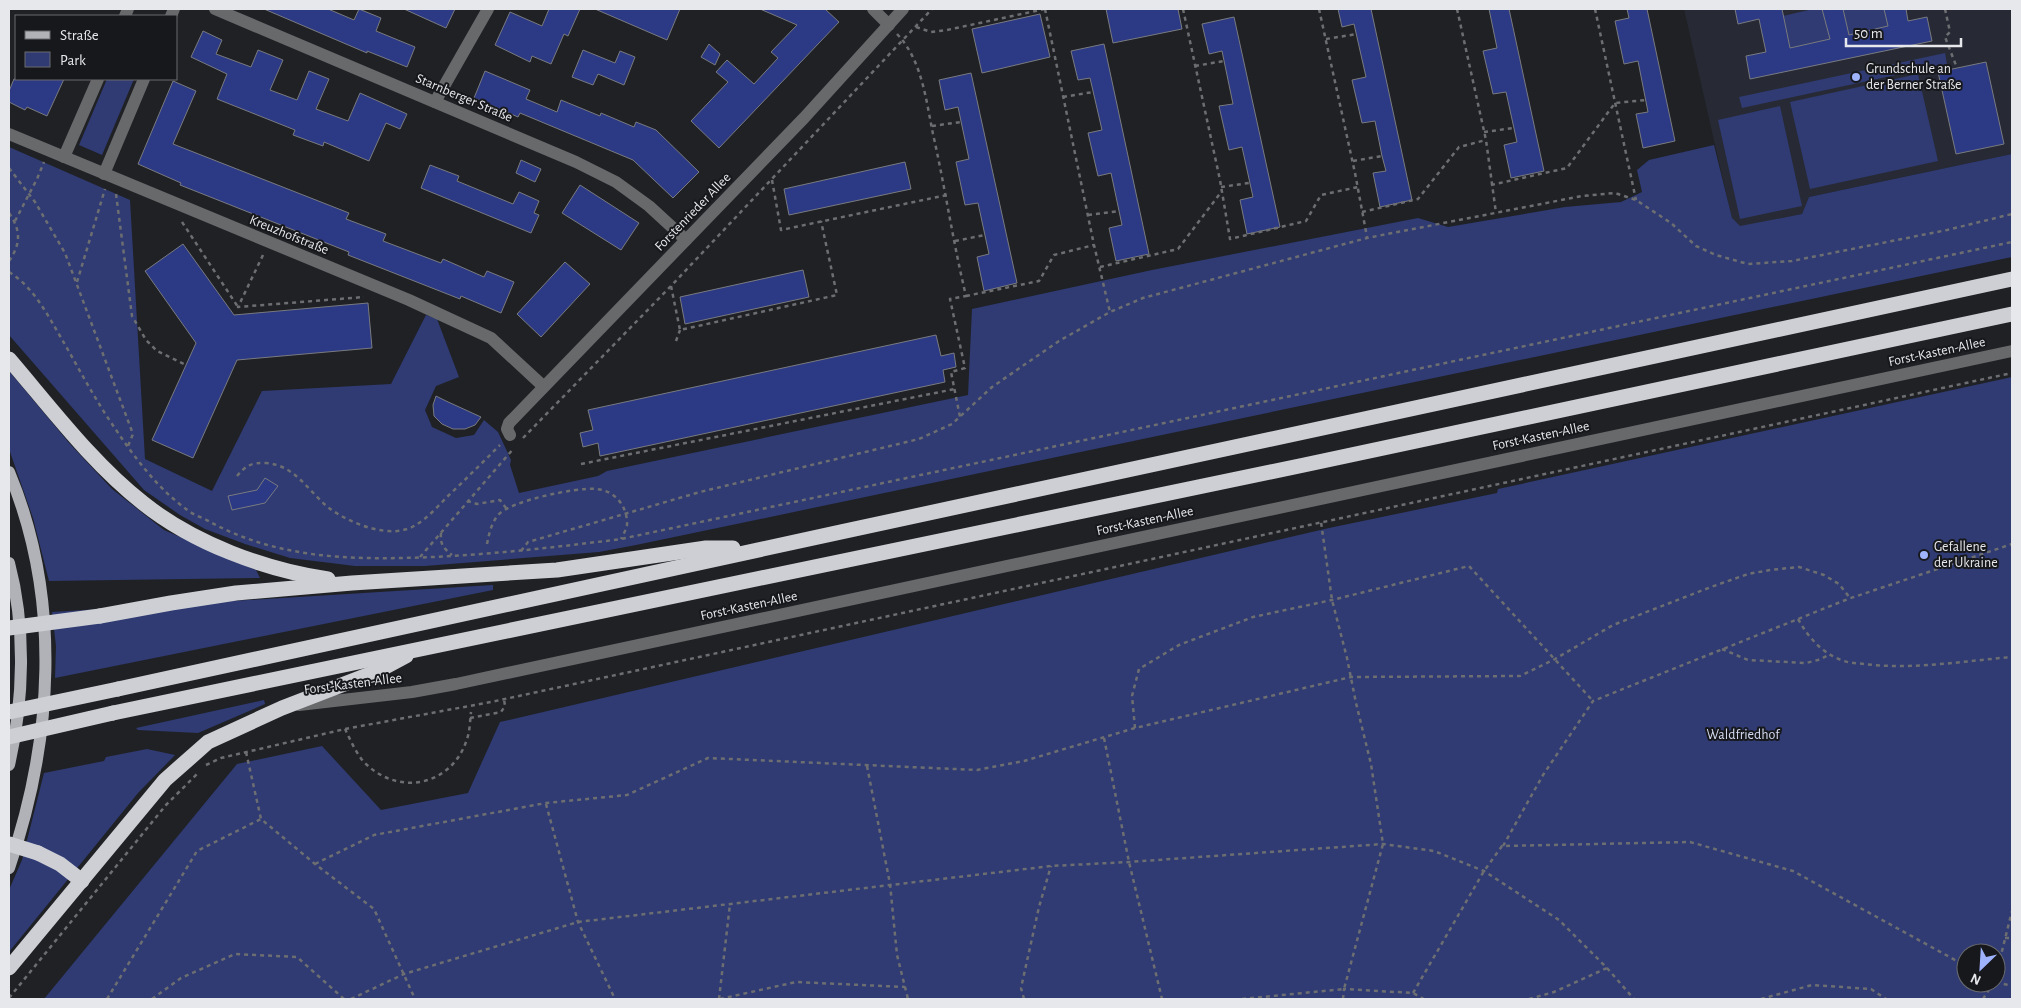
<svg xmlns="http://www.w3.org/2000/svg" width="2021" height="1008" font-family="'Alegreya Sans',sans-serif">
<style>
.built{fill:#272a34}
.green{fill:#2f3b72;fill-rule:evenodd}
.building{fill:#2c3984;stroke:#797b80}
.lines{fill:none;stroke-linecap:round;stroke-linejoin:round}
.path{stroke:#6d6e72;stroke-width:2.5;stroke-dasharray:4 4;stroke-linecap:butt}
.minor{stroke:#68696b;stroke-width:12}
.major{stroke:#b0b2b7;stroke-width:12}
.highway{stroke:#cdcfd4;stroke-width:15}
.highway-bridge{stroke:#cdcfd4;stroke-width:15}
.poi-dot{fill:#9fb3fd;stroke:#17181c;stroke-width:2}
.labels{text-anchor:middle;dominant-baseline:central;stroke-width:4;stroke-linejoin:round;paint-order:stroke}
.poi-label{font-size:14px;fill:#e7e8eb;stroke:#17181c;text-anchor:start}
.street-label{font-size:14px;fill:#e7e8eb;stroke:#17181c}
.park-label{font-size:14px;fill:#d5dcf2;stroke:#17181c}
</style>
<rect width="100%" height="100%" fill="#202125"/>
<!-- built -->
<path class="built" d="M1684 9H2012V154L1809 197 1802 214 1740 227 1732 219Z"/>
<!-- green -->
<g class="green">
<path d="M1813 9H1822L1830 39 1790 48 1783 16Z"/>
<path d="M1843 9H1884L1888 26 1849 35Z"/>
<path d="M1945 53 1947 64 1742 108 1739 97Z"/>
<path d="M1918 74 1938 161 1810 189 1790 102Z"/>
<path d="M107 79H134L102 155 79 145Z"/>
<path d="M1780 106 1802 206 1740 219 1718 120Z"/>
<path d="M1714 145 1732 218 1740 226 1802 214 1809 197 2012 154V257L636 545 599 552 425 566H355L290 558 245 544 205 529 180 515 144 490 9 335V147L130 200 145 459 212 491 262 391 391 384 426 315 437 319 459 377 436 386 425 410 432 427 456 438 474 435 484 420 498 432 511 460 510 465 519 493 598 476 607 471 968 395 972 309 1152 270 1418 218 1448 227 1565 207 1621 202 1642 192 1637 170 1649 160Z"/>
<path d="M9 371 70 444 112 489 164 530 256 570 260 578 49 581 33 518 9 449Z"/>
<path d="M2012 377V999H44L237 764 322 746 381 810 468 793 500 722 1329 528 1497 493 1498 489ZM1966 953H1996V983H1966Z"/>
<path d="M493 585V590L55 678 56 646 52 612Z"/>
<path d="M264 700 265 704 198 733 138 730 136 728Z"/>
<path d="M147 749 175 755 138 793 9 952V890L22 860 44 773 104 761 106 757Z"/>
</g>
<!-- building -->
<g class="building">
<path d="M264 9H328L354 20 359 9 381 18 376 31 415 47 407 67 367 51V53Z"/>
<path d="M404 9H455L446 28Z"/>
<path d="M549 9H580L568 36 564 34 551 64 532 56 530 62 495 45 510 12 542 26Z"/>
<path d="M595 9H680L667 40Z"/>
<path d="M760 9H825L839 22 719 148 691 121 728 82 716 72 727 60 754 84 778 58 771 52 797 25Z"/>
<path d="M1106 9H1178L1182 29 1113 43Z"/>
<path d="M1338 9H1371L1412 200 1380 207 1373 173 1386 171 1382 156 1375 121 1362 123 1352 80 1366 77 1354 24 1342 27Z"/>
<path d="M1489 9H1509L1544 171 1511 178 1504 145 1517 142 1506 92 1493 94 1483 51 1497 48Z"/>
<path d="M1627 9H1647L1675 141 1643 148 1636 114 1648 112 1638 61 1624 64 1615 21 1629 18Z"/>
<path d="M1735 9H1782L1790 48 1830 39 1822 9H1843L1849 35 1888 26 1884 9H1906L1908 21 1927 17 1932 41 1750 79 1746 56 1766 52 1759 19 1738 24Z"/>
<path d="M1040 14 1050 57 982 73 972 29Z"/>
<path d="M1234 17 1280 227 1247 234 1240 200 1253 197 1242 147 1229 150 1219 106 1233 104 1222 51 1209 54 1202 24Z"/>
<path d="M203 31 222 40 216 54 251 67 258 50 283 60 270 90 297 100 309 71 329 79 316 109 348 121 360 93 407 114 400 129 386 123 369 161 324 142 323 146 293 135 295 130 217 99 227 74 191 57Z"/>
<path d="M709 44 720 54 715 65 701 57Z"/>
<path d="M1104 44 1149 254 1116 261 1109 228 1122 225 1111 173 1098 176 1088 133 1102 130 1090 78 1078 80 1071 51Z"/>
<path d="M583 50 615 63 620 51 635 57 624 85 598 74 593 85 572 77Z"/>
<path d="M1986 62 2004 144 1956 154 1938 72Z"/>
<path d="M485 71 530 90 526 99 557 112 561 100 600 116 601 113 634 127 636 122 656 130 699 172 673 198 633 160 520 113 518 117 474 98Z"/>
<path d="M971 73 1017 283 984 291 977 257 989 254 978 203 965 205 956 162 969 159 958 107 945 110 939 80Z"/>
<path d="M14 79H64L47 116 27 107 25 110 9 102V91Z"/>
<path d="M173 81 196 91 173 144 349 213 346 219 386 234 383 241 441 263 443 259 484 277 487 271 514 282 501 313 461 296 460 299 348 255 349 252 180 185 181 183 138 164Z"/>
<path d="M521 160 541 169 535 182 516 173Z"/>
<path d="M905 162 911 189 789 215 784 189Z"/>
<path d="M430 165 459 176 457 181 513 204 519 192 539 201 534 213 539 215 531 233 421 188Z"/>
<path d="M580 185 639 223 621 250 562 213Z"/>
<path d="M183 244 234 315 368 303 372 348 237 360 193 458 152 440 196 343 145 271Z"/>
<path d="M565 262 590 284 541 337 517 314Z"/>
<path d="M803 270 809 297 685 324 680 297Z"/>
<path d="M936 335 941 356 954 353 956 367 943 370 945 382 600 456 598 443 583 447 580 433 593 430 588 410Z"/>
<path d="M436 396 446 401 481 417 475 425 465 429H453L442 424 434 416 433 405Z"/>
<path d="M265 478 278 486 265 503 232 510 228 496 257 490Z"/>
</g>
<g class="lines">
<!-- path -->
<g class="path">
<path d="M1045 9 1094 245 1110 312"/>
<path d="M1183 9 1220 180 1230 239 1306 221 1321 195 1358 187"/>
<path d="M1319 9 1355 173 1367 237"/>
<path d="M1457 9 1486 140 1496 213"/>
<path d="M1595 9 1636 200"/>
<path d="M1945 9 1950 32 1945 37 1957 68"/>
<path d="M916 27 931 32 947 30 1045 9"/>
<path d="M897 34C922 60 926 100 933 134 945 187 953 242 966 296L950 299 965 368 951 372 960 417"/>
<path d="M1326 39 1357 34"/>
<path d="M1195 66 1224 61"/>
<path d="M1063 97 1093 92"/>
<path d="M932 126 961 122"/>
<path d="M1484 132 1514 128"/>
<path d="M1353 161 1382 156"/>
<path d="M9 168 35 202 65 253 133 434 128 446"/>
<path d="M772 180 781 230 947 195"/>
<path d="M1491 185 1567 168 1615 103 1646 100"/>
<path d="M1221 187 1249 183"/>
<path d="M116 194 132 316 146 340 157 351 186 365"/>
<path d="M1362 212 1418 199 1459 147 1486 140"/>
<path d="M9 213C21 230 21 244 9 261"/>
<path d="M1088 215 1119 211"/>
<path d="M15 221 37 179 44 162"/>
<path d="M182 222 238 307"/>
<path d="M955 241 985 235"/>
<path d="M263 255 238 307 364 297"/>
<path d="M1100 267 1178 249 1222 191"/>
<path d="M9 272C33 287 46 312 60 336 77 365 93 396 112 424 133 455 155 486 186 509 193 515 204 518 212 523 282 560 356 560 433 557 496 554 558 547 621 539L2012 242"/>
<path d="M77 282 105 189"/>
<path d="M671 286 680 330 837 295 821 221"/>
<path d="M966 296 1039 281 1054 255 1094 245"/>
<path d="M676 341 680 330"/>
<path d="M523 438 671 286 932 9"/>
<path d="M581 464 955 389"/>
<path d="M237 476C245 466 252 462 266 463 295 465 308 491 329 508 349 523 390 540 414 526 427 519 438 506 448 496 466 479 483 462 500 445"/>
<path d="M467 501 477 504 500 500 506 508"/>
<path d="M441 533C440 544 443 548 452 555"/>
<path d="M487 544C489 534 491 524 498 515 510 501 576 487 596 489 614 490 628 506 627 525 626 530 623 535 621 539"/>
<path d="M521 551 528 542 700 492 919 439 952 424 992 387 1059 341 1110 312 1143 298 1367 238 1582 196 1615 193 1636 200 1671 223 1696 246 1716 255 1748 264 1792 261 1947 230 2012 214"/>
<path d="M420 557 514 448"/>
<path d="M1798 619C1809 638 1821 652 1841 660 1848 663 1856 663 1864 664 1912 670 1964 661 2012 657"/>
<path d="M1722 649 1748 660 1806 663 1818 660 1829 655"/>
<path d="M470 718 501 712 505 706 504 699"/>
<path d="M1135 728 1132 696 1139 669 1179 645 1253 617 1332 600 1469 566 1593 701"/>
<path d="M345 729C351 741 357 756 367 765 402 797 453 784 467 739 470 731 470 720 471 712"/>
<path d="M1104 738 1129 862 1162 999"/>
<path d="M246 752 261 819 315 864 374 909 415 999"/>
<path d="M206 765 221 758 345 729 491 702 2012 373"/>
<path d="M867 766 890 884 897 955 908 999"/>
<path d="M546 804 578 922 615 999"/>
<path d="M1503 846 1543 775 1593 701 1848 599 2012 544"/>
<path d="M315 864 374 835 546 803 627 795 708 758 977 770 1024 761 1135 728 1351 677 1520 676 1555 659 1613 625 1711 587 1748 574 1770 570 1799 567 1824 575 1839 584 1850 598"/>
<path d="M2005 938H2012"/>
<path d="M1996 975 2012 911"/>
<path d="M1996 982 2012 986"/>
<path d="M1413 993 1484 871 1502 846 1690 842 1793 871 1966 966"/>
<path d="M9 998 166 805 197 774"/>
<path d="M107 999 197 851 261 819"/>
<path d="M152 999 181 978 235 954 297 957 344 999"/>
<path d="M351 999 404 974 578 922 1051 866 1129 862 1383 844 1434 851 1484 871 1559 920 1607 968 1634 999"/>
<path d="M719 999 730 904"/>
<path d="M720 999 796 982 905 987"/>
<path d="M1024 999 1021 988 1039 907 1051 866"/>
<path d="M1242 999 1344 989 1383 844 1371 764 1356 703 1347 658 1332 600 1321 522"/>
<path d="M1343 999 1344 989 1413 993 1424 999"/>
<path d="M1529 999 1554 992 1607 968"/>
<path d="M1761 999 1812 985 1871 989 1886 999"/>
<path d="M1983 999 1993 983"/>
</g>
<!-- minor -->
<g class="minor">
<path d="M215 9 576 162 616 182 649 206 686 240"/>
<path d="M873 9 889 25"/>
<path d="M125 16 128 9"/>
<path d="M171 16 174 9"/>
<path d="M435 102 488 9"/>
<path d="M9 134 409 300 491 338 543 386"/>
<path d="M64 157 98 79"/>
<path d="M104 174 144 79"/>
<path d="M510 435 507 429 509 423 804 118 903 9"/>
<path d="M299 705 412 692 456 684 2012 351"/>
</g>
<!-- major -->
<g class="major">
<path d="M9 472C62 599 53 740 9 868"/>
<path d="M9 563C26 627 24 700 9 765"/>
</g>
<!-- highway -->
<g class="highway">
<path d="M9 359C51 408 92 463 143 503 193 543 265 570 328 579"/>
<path d="M100 616 171 603 236 593 352 583 557 570 706 548H733"/>
<path d="M118 689C749 551 1381 416 2012 279"/>
<path d="M113 713 1304 465 2012 314"/>
<path d="M38 853 60 864 82 881"/>
<path d="M9 968 165 780 208 742 282 708 378 671 406 656"/>
</g>
<!-- highway-bridge -->
<g class="highway-bridge">
<path d="M9 628 100 616"/>
<path d="M9 712 118 689"/>
<path d="M9 737 113 713"/>
<path d="M9 844 38 853"/>
</g>
</g>
<!-- markers -->
<g class="poi-dot">
<circle cx="1856" cy="77" r="5"/>
<circle cx="1924" cy="555" r="5"/>
</g>
<g class="labels">
<!-- poi labels -->
<g class="poi-label">
<text x="1866" y="69">Grundschule an<tspan x="1866" dy="16">der Berner Straße</tspan></text>
<text x="1934" y="547">Gefallene<tspan x="1934" dy="16">der Ukraine</tspan></text>
</g>
<!-- street labels -->
<g class="street-label">
<text transform="translate(464 98) rotate(23)">Starnberger Straße</text>
<text transform="translate(693 212) rotate(-46)">Forstenrieder Allee</text>
<text transform="translate(289 235) rotate(22)">Kreuzhofstraße</text>
<text transform="translate(1937 352) rotate(-12)">Forst-Kasten-Allee</text>
<text transform="translate(1541 436) rotate(-12)">Forst-Kasten-Allee</text>
<text transform="translate(1145 521) rotate(-12)">Forst-Kasten-Allee</text>
<text transform="translate(749 606) rotate(-12)">Forst-Kasten-Allee</text>
<text transform="translate(353 684) rotate(-7)">Forst-Kasten-Allee</text>
</g>
<!-- park labels -->
<g class="park-label">
<text x="1743" y="735">Waldfriedhof</text>
</g>
</g>
<!-- border -->
<rect width="2021" height="1008" fill="none" stroke="#e7e8eb" stroke-width="20"/>
<!-- legend -->
<rect x="15" y="15" width="162" height="65" fill="#17181c" stroke="#6a6b6f"/>
<rect x="25" y="31" width="25" height="8" fill="#b0b2b7" stroke="#6a6b6f"/>
<text x="60" y="40" font-size="15" fill="#e7e8eb">Straße</text>
<rect x="25" y="52" width="25" height="15" fill="#2f3b72" stroke="#6a6b6f"/>
<text x="60" y="65" font-size="15" fill="#e7e8eb">Park</text>
<!-- north arrow -->
<g transform="translate(1981 968) rotate(205)"><circle r="24" fill="#17181c" stroke="#6a6b6f"/>
<path d="M0-4L9 19L0 12L-9 19Z" fill="#9fb3fd"/>
<text y="-8" font-size="14" font-weight="bold" text-anchor="middle" fill="#e7e8eb">N</text>
</g>
<!-- scale -->
<path d="M1846 38v8h115v-8" fill="none" stroke="#e7e8eb" stroke-width="2.5"/>
<text x="1854" y="38" font-size="15" fill="#e7e8eb" stroke="#17181c" stroke-width="4" paint-order="stroke">50 m</text>
</svg>
